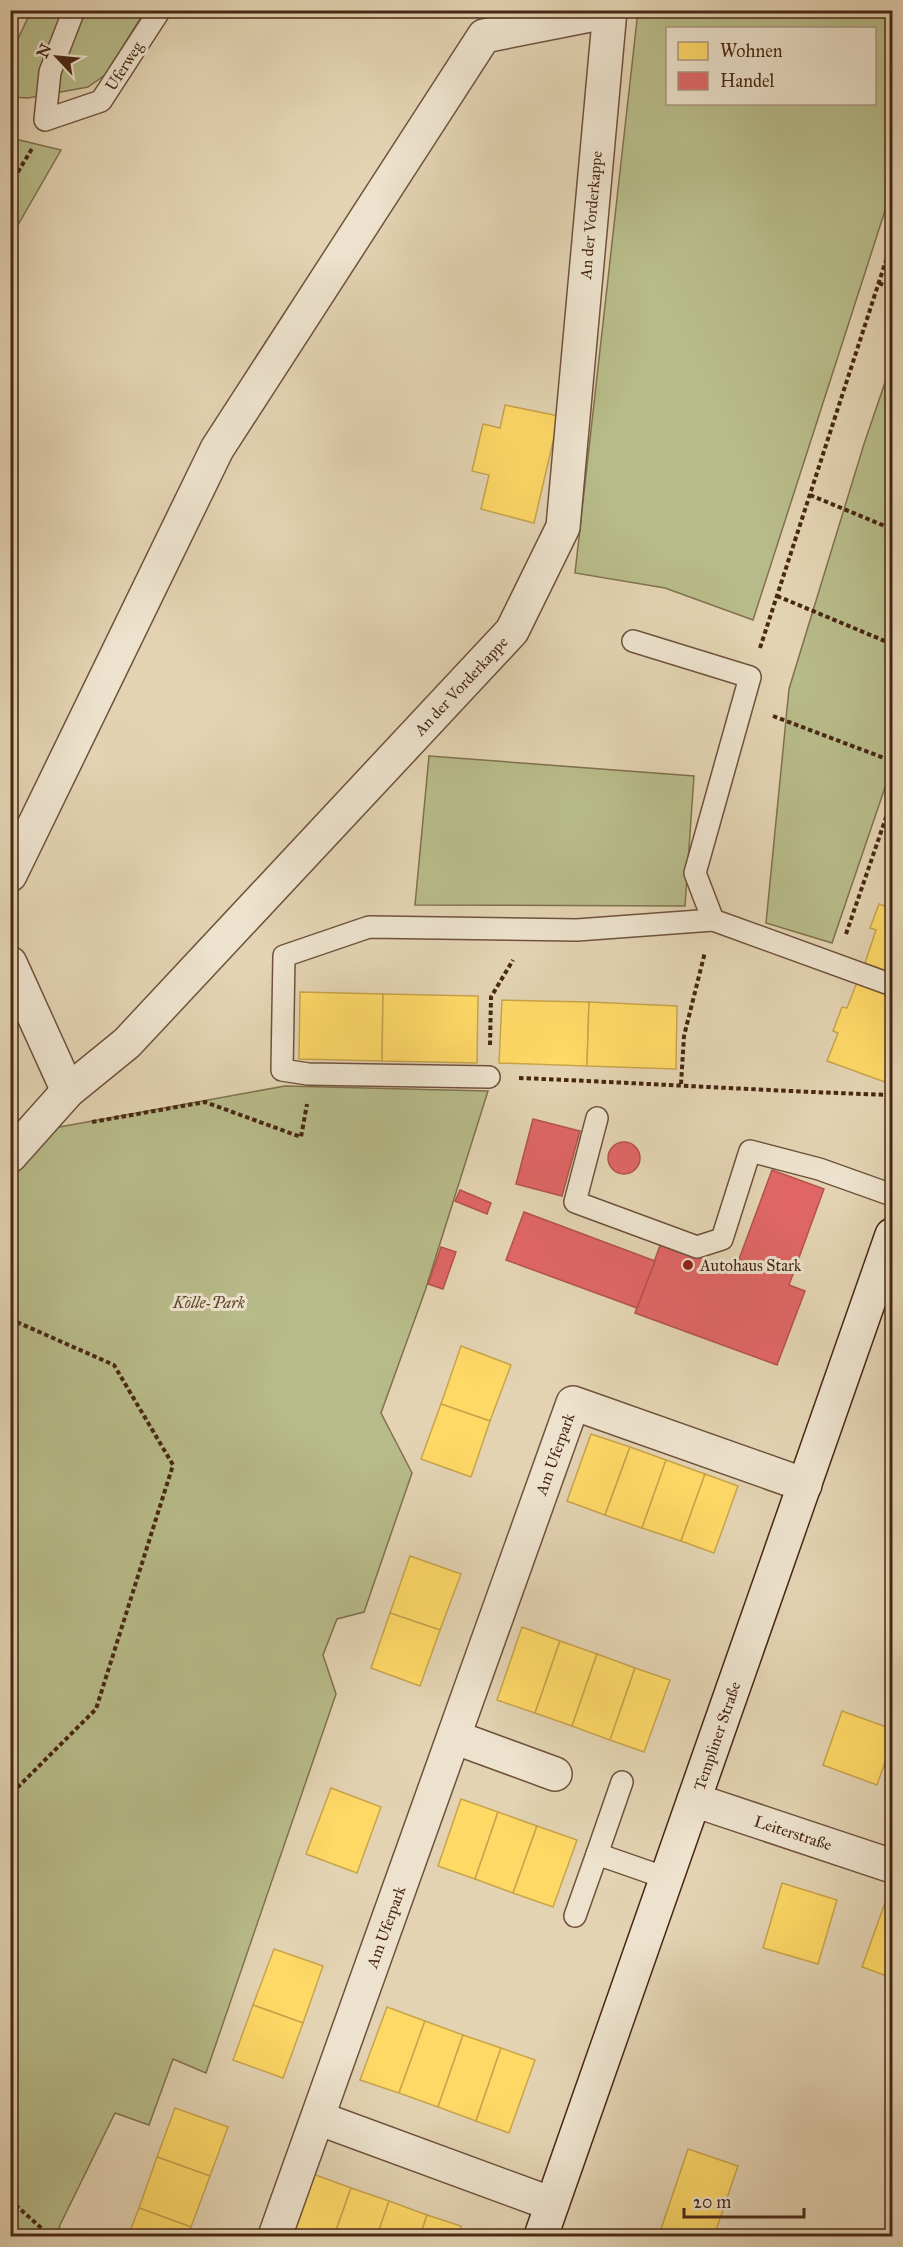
<svg xmlns="http://www.w3.org/2000/svg" width="903" height="2247" font-family="'IM FELL Great Primer',serif">
<style>
.green{fill:#b7bb89;stroke:#80714e;stroke-width:1.5;fill-rule:evenodd}
.homes{fill:#ffd966;stroke:#c8a44d;stroke-width:1.5}
.shops{fill:#e06666;stroke:#b2534d;stroke-width:1.5}
.lines{fill:none;stroke-linecap:round;stroke-linejoin:round}
.lane-casing{stroke:#6f523c;stroke-width:24}
.street-casing{stroke:#6f523c;stroke-width:36}
.secondary-casing{stroke:#482714;stroke-width:36}
.path{stroke:#482714;stroke-width:4;stroke-dasharray:4.5 3;stroke-linecap:butt}
.lane{stroke:#ede2cd;stroke-width:21}
.street{stroke:#ede2cd;stroke-width:33}
.secondary{stroke:#ede2cd;stroke-width:33}
.poi-dot{fill:#8f2418;stroke:#ede2cd;stroke-width:2}
.labels{text-anchor:middle;dominant-baseline:central;stroke-width:6;stroke-linejoin:round;paint-order:stroke}
.street-label{font-size:16px;fill:#482714;stroke:#ede2cd}
.poi-label{font-size:16px;fill:#482714;stroke:#ede2cd;text-anchor:start}
.park-label{font-size:16px;font-style:italic;fill:#5e452b;stroke:#ede2cd}
</style>
<rect width="100%" height="100%" fill="#e3d3b2"/>
<filter id="stains"><feTurbulence type="fractalNoise" baseFrequency=".00333" numOctaves="4"/><feColorMatrix values="0 0 0 0 .2 0 0 0 0 .09 0 0 0 0 .02 0 0 0 .5 -.17"/></filter>
<radialGradient id="worn" r=".72"><stop offset=".6" stop-color="#630" stop-opacity="0"/><stop offset="1" stop-color="#630" stop-opacity=".3"/></radialGradient>
<!-- green -->
<g class="green">
<path d="M31 11H145L105 75 88 87 28 98 11 97V54Z"/>
<path d="M638 11H892V189L753 620 665 588 575 573ZM668 28H874V104H668Z"/>
<path d="M11 138 61 150 11 237 10 138Z"/>
<path d="M892 362V767L832 943 766 923 789 689 864 444Z"/>
<path d="M429 756 694 776 685 906 415 905Z"/>
<path d="M285 1086 488 1091 425 1291 381 1413 412 1473 364 1612 337 1619 323 1655 336 1694 206 2073 173 2059 149 2125 115 2113 60 2225 57 2236H11V1156L32 1132Z"/>
</g>
<!-- homes -->
<g class="homes">
<path d="M505 405 559 416 534 523 481 509 489 475 472 471 483 424 500 428Z"/>
<path d="M892 883V973L865 963 876 930 870 928 879 904 884 906Z"/>
<path d="M859 977 892 989V1061L885 1082 827 1061 838 1033 833 1031 842 1007 847 1008Z"/>
<path d="M300 992 383 994 382 1061 299 1059Z"/>
<path d="M383 994 478 996 477 1063 382 1061Z"/>
<path d="M502 1000 589 1002 587 1066 499 1063Z"/>
<path d="M589 1002 677 1006 676 1069 587 1066Z"/>
<path d="M461 1346 511 1365 490 1421 441 1404Z"/>
<path d="M441 1404 490 1421 471 1477 421 1459Z"/>
<path d="M591 1434 630 1447 605 1515 567 1501Z"/>
<path d="M630 1447 666 1460 642 1528 605 1515Z"/>
<path d="M666 1460 705 1474 681 1541 642 1528Z"/>
<path d="M705 1474 738 1486 714 1553 681 1541Z"/>
<path d="M410 1556 461 1574 440 1630 390 1613Z"/>
<path d="M390 1613 440 1630 420 1686 371 1668Z"/>
<path d="M522 1627 560 1641 535 1713 497 1700Z"/>
<path d="M560 1641 597 1654 572 1726 535 1713Z"/>
<path d="M597 1654 635 1668 610 1740 572 1726Z"/>
<path d="M635 1668 670 1680 644 1752 610 1740Z"/>
<path d="M842 1711 892 1729V1742L877 1785 823 1765Z"/>
<path d="M331 1788 381 1807 357 1873 306 1854Z"/>
<path d="M461 1799 498 1812 475 1879 438 1866Z"/>
<path d="M498 1812 537 1826 513 1893 475 1879Z"/>
<path d="M537 1826 577 1840 553 1907 513 1893Z"/>
<path d="M782 1883 837 1900 818 1964 763 1948Z"/>
<path d="M886 1900 892 1902V1978L862 1967Z"/>
<path d="M274 1949 323 1966 303 2023 253 2005Z"/>
<path d="M253 2005 303 2023 283 2078 233 2060Z"/>
<path d="M387 2007 425 2021 399 2093 360 2080Z"/>
<path d="M425 2021 463 2035 438 2107 399 2093Z"/>
<path d="M463 2035 501 2048 476 2121 438 2107Z"/>
<path d="M501 2048 535 2060 509 2133 476 2121Z"/>
<path d="M175 2108 228 2127 210 2176 157 2157Z"/>
<path d="M688 2149 738 2166 714 2236H664L659 2235Z"/>
<path d="M157 2157 210 2176 191 2227 139 2208Z"/>
<path d="M313 2174 351 2188 334 2236H291Z"/>
<path d="M351 2188 389 2201 377 2236H334Z"/>
<path d="M389 2201 427 2215 420 2236H377Z"/>
<path d="M139 2208 191 2227 188 2236H128Z"/>
<path d="M427 2215 461 2226 458 2236H420Z"/>
</g>
<!-- shops -->
<g class="shops">
<path d="M533 1119 580 1131 562 1196 516 1184Z"/>
<circle cx="624" cy="1158" r="16"/>
<path d="M772 1170 824 1189 789 1285 805 1291 777 1365 635 1313 661 1243 735 1270Z"/>
<path d="M460 1190 491 1203 487 1214 455 1201Z"/>
<path d="M524 1212 655 1261 637 1308 506 1260Z"/>
<path d="M441 1247 456 1252 443 1289 428 1284Z"/>
</g>
<g class="lines">
<!-- lane casing -->
<g class="lane-casing">
<g id="lane">
<path d="M74 10 50 72 45 120 101 101 160 10"/>
<path d="M633 641 750 677 695 873 713 920"/>
<path d="M489 1077 308 1074 282 1070 284 956 369 927 577 930 713 920 892 985"/>
<path d="M597 1118 575 1202 697 1247 722 1239 750 1151 819 1169 892 1195"/>
<path d="M597 1854 622 1782"/>
<path d="M575 1916 597 1854 666 1878"/>
</g>
</g>
<!-- street casing -->
<g class="street-casing">
<g id="street">
<path d="M10 875 217 449 484 36 610 11"/>
<path d="M10 963 68 1091"/>
<path d="M10 1156 68 1091 127 1043 512 631 563 527 610 10"/>
<path d="M454 1737 555 1774"/>
<path d="M694 1800 892 1866"/>
<path d="M318 2118 552 2204"/>
<path d="M275 2236 573 1403 805 1485"/>
</g>
</g>
<!-- secondary casing -->
<g class="secondary-casing">
<path id="secondary" d="M541 2236 892 1235"/>
</g>
<!-- path -->
<g class="path">
<path d="M10 185 33 147"/>
<path d="M879 283 892 289"/>
<path d="M810 495 892 529"/>
<path d="M777 596 892 644"/>
<path d="M760 648 892 242"/>
<path d="M773 716 892 761"/>
<path d="M846 934 892 800"/>
<path d="M490 1045 491 997 513 960"/>
<path d="M519 1078C644 1083 768 1091 892 1095"/>
<path d="M681 1084 684 1036 705 952"/>
<path d="M92 1122 205 1102 301 1137 307 1104"/>
<path d="M10 1319 114 1365 173 1465 96 1709 15 1790"/>
<path d="M10 1777 15 1790 10 1797"/>
<path d="M10 2200 50 2236"/>
</g>
<!-- lane -->
<use href="#lane" class="lane"/>
<!-- street -->
<use href="#street" class="street"/>
<!-- secondary -->
<use href="#secondary" class="secondary"/>
</g>
<!-- markers -->
<circle class="poi-dot" cx="688" cy="1265" r="6"/>
<g class="labels">
<!-- street labels -->
<g class="street-label">
<text transform="translate(124 66) rotate(-57)">Uferweg</text>
<text transform="translate(591 215) rotate(-85)">An der Vorderkappe</text>
<text transform="translate(461 686) rotate(-47)">An der Vorderkappe</text>
<text transform="translate(555 1454) rotate(-70)">Am Uferpark</text>
<text transform="translate(717 1736) rotate(-71)">Templiner Straße</text>
<text transform="translate(793 1833) rotate(18)">Leiterstraße</text>
<text transform="translate(386 1927) rotate(-70)">Am Uferpark</text>
</g>
<!-- poi labels -->
<g class="poi-label">
<text x="700" y="1265">Autohaus Stark</text>
</g>
<!-- park labels -->
<g class="park-label">
<text x="209" y="1302">Kölle-Park</text>
</g>
</g>
<!-- margin -->
<rect width="903" height="2247" fill="none" stroke="#e3d3b2" stroke-width="36"/>
<rect x="12" y="12" width="879" height="2223" fill="none" stroke="#482714" stroke-width="3"/>
<rect x="18" y="18" width="867" height="2211" fill="none" stroke="#482714" stroke-width="1.5"/>
<!-- legend -->
<rect x="666" y="27" width="210" height="78" fill="#ede2cd" stroke="#ab9783" stroke-width="1.5"/>
<rect x="678" y="42" width="30" height="18" fill="#ffd966" stroke="#ab9783" stroke-width="1.5"/>
<text x="720" y="57" font-size="18" fill="#482714">Wohnen</text>
<rect x="678" y="72" width="30" height="18" fill="#e06666" stroke="#ab9783" stroke-width="1.5"/>
<text x="720" y="87" font-size="18" fill="#482714">Handel</text>
<!-- north arrow -->
<g transform="translate(57 57) rotate(296)" stroke="#ede2cd" stroke-width="4.5" paint-order="stroke">
<path d="M0-4.5L10 22L0 15L-10 22Z" fill="#482714"/>
<text y="-9" font-size="16" font-weight="bold" text-anchor="middle" fill="#482714">N</text>
</g>
<!-- scale -->
<path d="M684 2208v9h120v-9" fill="none" stroke="#482714" stroke-width="3"/>
<text x="693" y="2208" font-size="18" fill="#482714" stroke="#ede2cd" stroke-width="4.5" paint-order="stroke">20 m</text>
<rect width="100%" height="100%" filter="url(#stains)"/>
<rect width="100%" height="100%" fill="url(#worn)"/>
</svg>
